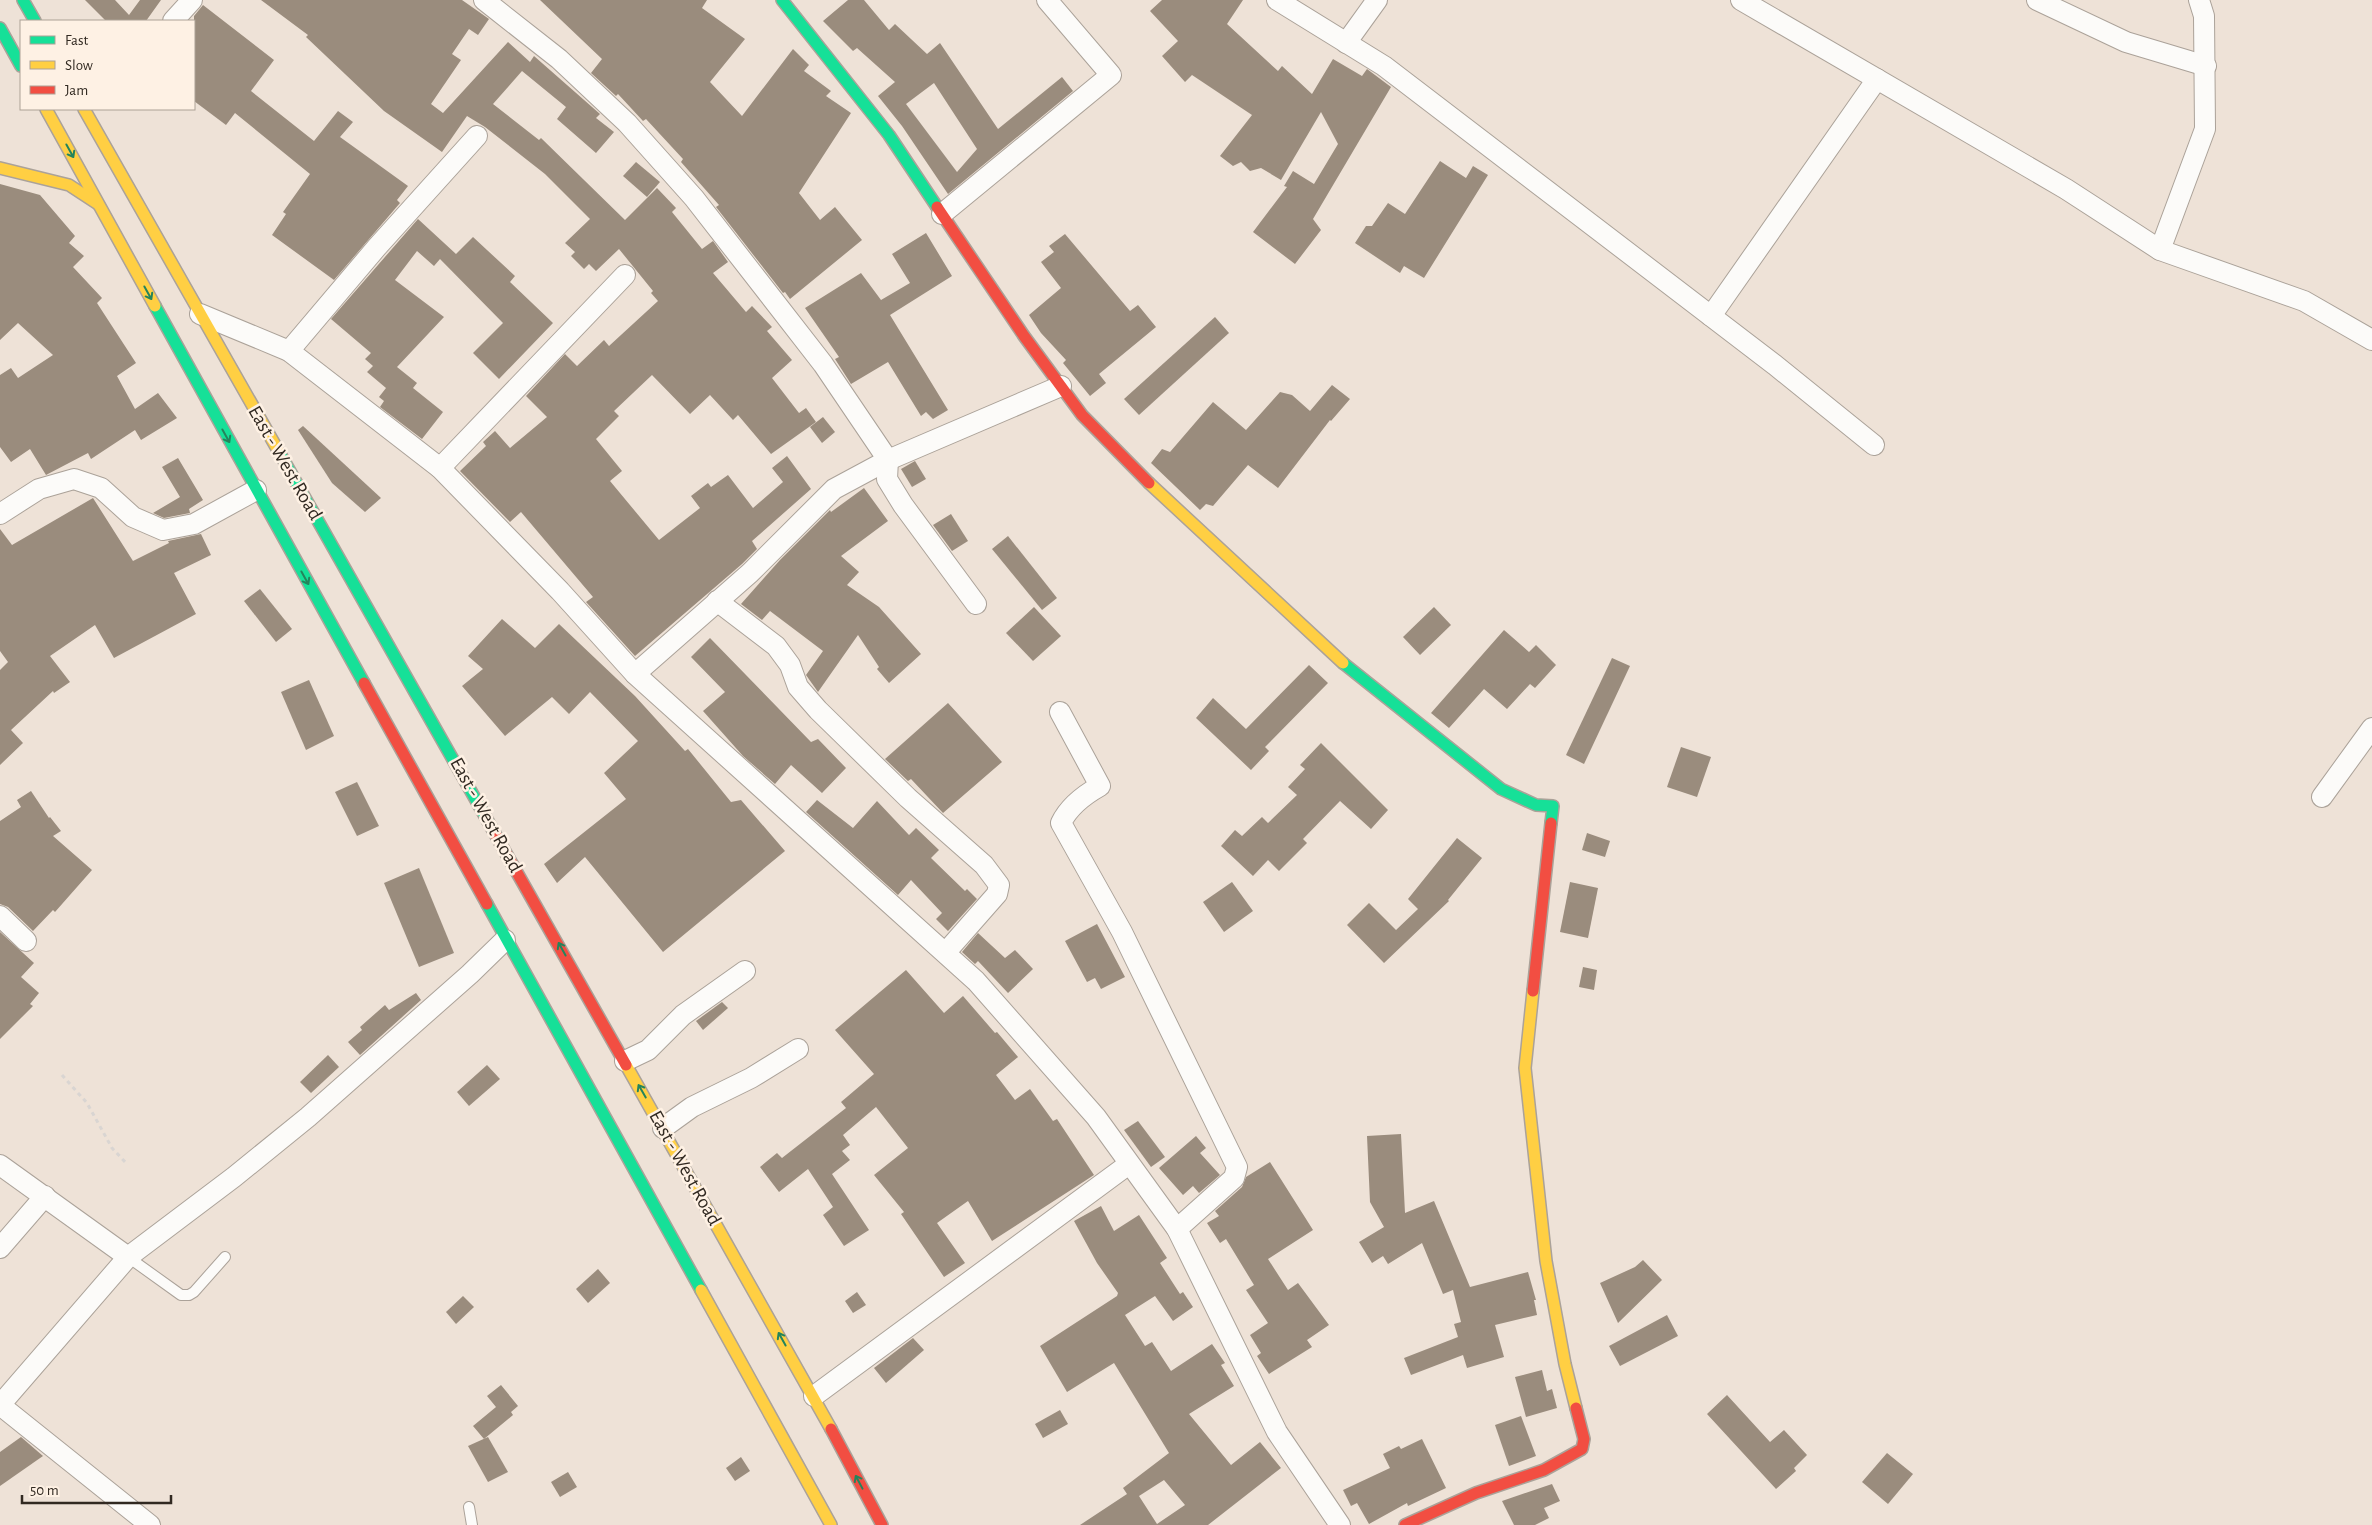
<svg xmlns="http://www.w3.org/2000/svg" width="2372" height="1525" font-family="'Alegreya Sans',sans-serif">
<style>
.building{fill:#9a8c7d;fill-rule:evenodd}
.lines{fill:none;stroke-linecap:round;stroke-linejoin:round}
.lane-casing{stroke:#aba299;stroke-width:12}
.street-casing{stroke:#aba299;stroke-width:22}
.fast-casing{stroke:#aba299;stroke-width:14}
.slow-casing{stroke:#aba299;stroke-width:14}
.jam-casing{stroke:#aba299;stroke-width:14}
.path{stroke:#d9d5d2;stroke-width:3;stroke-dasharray:4 4;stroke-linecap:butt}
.lane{stroke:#fcfbf9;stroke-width:10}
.street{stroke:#fcfbf9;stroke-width:20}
.fast{stroke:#16e098;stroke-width:11}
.slow{stroke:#ffcf43;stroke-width:11}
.jam{stroke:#f24e42;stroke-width:11}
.oneway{stroke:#24845c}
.labels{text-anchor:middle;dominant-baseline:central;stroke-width:5;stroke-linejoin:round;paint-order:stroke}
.street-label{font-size:20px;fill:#312921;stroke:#fef1e4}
</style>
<rect width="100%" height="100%" fill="#eee2d7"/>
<!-- building -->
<g class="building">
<path d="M85 0H115L129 15 140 0H161L146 21H106Z"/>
<path d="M261 0H462L482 14 489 19 478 35 469 29 452 54 461 60 431 104 443 113 508 42 530 62 534 56 600 114 596 118 614 132 596 153 557 119 566 107 522 71 493 104 539 140 541 138 625 220 657 188 676 208 672 212 702 249 713 241 728 262 713 273 746 312 752 306 772 327 767 331 792 360 772 378 799 413 806 408 816 422 771 454 738 415 733 420 710 395 690 414 652 375 614 411 619 416 596 439 622 471 610 481 659 540 700 508 691 496 708 483 711 487 728 475 753 508 783 482 772 468 787 456 811 489 752 541 757 549 742 564 635 656 586 602 593 597 521 512 510 522 460 471 486 446 483 442 495 431 510 448 547 417 526 396 565 354 577 366 604 340 609 346 658 301 651 293 653 291 619 249 596 271 589 264 584 269 571 256 575 252 565 243 590 219 545 174 485 127 467 116 442 152 384 111 306 37 308 35Z"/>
<path d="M540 0H707L702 8 745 39 710 82 742 116 793 49 809 65 804 71 831 91 826 96 851 113 799 193 820 220 835 207 862 240 790 299 785 292 783 293 716 207 719 205 681 162 683 159 646 119 643 121 618 94 616 96 591 73 602 59Z"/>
<path d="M848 0H864L889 30 895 24 927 54 940 43 998 129 1062 77 1073 91 948 194 902 126 878 96 895 82 857 48 853 51 823 21ZM934 83 977 149 957 172 906 104Z"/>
<path d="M1162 0H1243L1227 24 1278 71 1282 66 1312 94 1333 59 1362 76 1367 69 1391 87 1313 219 1321 230 1295 264 1253 232 1287 187 1284 186 1293 171 1314 184 1338 144 1321 112 1281 180 1261 168 1250 171 1241 162 1233 166 1220 156 1252 115 1192 75 1185 82 1162 56 1178 41 1150 11Z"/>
<path d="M203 5 274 60 251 91 314 141 338 111 353 122 340 137 408 186 397 200 400 203 334 280 272 235 286 214 283 212 310 174 235 113 226 125 194 101V16Z"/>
<path d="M1440 161 1466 178 1473 166 1488 175 1424 278 1404 266 1400 273 1355 243 1366 226H1372L1388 203 1405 214Z"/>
<path d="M636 162 660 182 647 197 623 176Z"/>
<path d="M0 184 40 195 75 236 69 243 84 256 73 267 102 298 97 303 136 363 117 376 135 409 158 393 177 418 141 440 135 430 91 459 88 453 46 475 30 449 11 462 0 447V375L11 368 18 378 53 355 18 323 0 340Z"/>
<path d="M418 219 456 254 473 237 515 276 510 282 553 323 499 379 473 353 503 323 440 259 434 266 417 251 395 280 444 317 397 367 417 383 413 388 443 412 422 439 380 407 384 401 379 397 386 388 367 372 373 366 365 359 371 353 331 319Z"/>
<path d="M926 233 952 276 890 315 948 410 933 419 926 412 921 416 888 362 851 384 835 359 839 357 805 308 861 273 881 300 910 283 892 254Z"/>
<path d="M1065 234 1130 311 1138 305 1156 327 1099 374 1106 383 1090 396 1063 363 1066 360 1041 333 1029 315 1061 288 1041 262 1054 252 1049 246Z"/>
<path d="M1215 317 1229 333 1139 415 1124 399Z"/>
<path d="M1332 385 1350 399 1331 421 1330 420 1278 488 1248 465 1213 506 1206 504 1200 510 1151 463 1162 449 1170 452 1213 402 1246 430 1280 392 1292 395 1310 411Z"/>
<path d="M823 417 835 432 822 443 810 427Z"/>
<path d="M303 426 381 498 365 512 332 483 298 430Z"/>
<path d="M178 458 203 500 189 509 190 513 164 518 153 513 180 497 162 467Z"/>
<path d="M915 461 926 479 912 487 901 469Z"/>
<path d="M864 488 888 521 841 556 859 572 847 585 879 607 921 654 889 683 877 669 879 667 858 635 818 692 806 675 823 651 770 611 762 620 741 604 780 560 830 510 831 512Z"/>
<path d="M93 498 133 561 169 543 168 541 201 534 211 555 174 573 196 614 114 658 95 625 50 656 70 682 54 693 53 691 11 730 23 743 0 765V670L8 662 0 651V529L12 545Z"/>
<path d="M951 514 968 541 952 551 933 525Z"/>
<path d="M1008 536 1057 598 1042 610 992 549Z"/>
<path d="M260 589 292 629 276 642 244 601Z"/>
<path d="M1034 607 1061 636 1033 661 1006 633Z"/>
<path d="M1434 607 1451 625 1420 655 1403 637Z"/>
<path d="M502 619 535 648 559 624 635 696 685 751 688 749 731 802 741 800 785 851 663 952 585 857 557 883 544 864 626 799 604 773 638 741 590 692 569 714 552 697 505 736 462 686 483 669 468 656Z"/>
<path d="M1504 630 1529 652 1536 645 1556 665 1535 688 1530 684 1507 709 1484 689 1449 728 1431 713Z"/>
<path d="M710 638 811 742 818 739 846 768 822 793 791 765 775 784 743 756 703 711 725 692 691 657Z"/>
<path d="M1612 658 1630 666 1584 764 1566 755Z"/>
<path d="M1309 665 1328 683 1265 747 1269 751 1251 770 1196 718 1213 698 1246 729Z"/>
<path d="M309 680 334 736 306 750 281 692Z"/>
<path d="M948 703 1002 762 943 813 911 779 908 781 885 759Z"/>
<path d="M1321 743 1388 810 1371 829 1340 801 1303 839 1307 843 1279 871 1268 860 1253 876 1221 846 1235 830 1242 836 1262 817 1268 823 1297 795 1288 787 1305 769 1300 765Z"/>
<path d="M1681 747 1711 757 1697 797 1667 787Z"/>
<path d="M357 782 379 826 357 836 335 792Z"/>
<path d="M31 791 49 818 50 817 61 831 53 836 92 870 55 912 53 910 33 931 8 907 0 904V821L21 807 17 800Z"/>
<path d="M817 800 853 828 877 801 909 835 916 828 939 850 931 858 965 891 967 889 977 899 948 931 936 919 942 913 911 880 898 895 806 812Z"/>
<path d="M1587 833 1610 841 1605 857 1582 850Z"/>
<path d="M1457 838 1482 858 1448 900 1449 901 1384 963 1347 925 1369 903 1396 930 1418 909 1408 899Z"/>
<path d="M419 868 454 953 419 967 384 883Z"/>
<path d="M1232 882 1253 911 1224 932 1203 902Z"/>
<path d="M1570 882 1598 888 1588 938 1560 932Z"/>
<path d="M1097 924 1125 977 1101 989 1095 978 1087 982 1065 941Z"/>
<path d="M0 932 34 963 21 977 39 993 30 1004 33 1006 0 1039Z"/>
<path d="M978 933 1005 958 1015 950 1033 969 1008 993 978 961 975 964 962 952Z"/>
<path d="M1583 967 1597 970 1594 990 1579 987Z"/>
<path d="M906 970 944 1013 963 996 995 1033 997 1032 1018 1057 996 1075 1015 1100 1030 1089 1053 1121 1057 1119 1094 1175 992 1241 968 1201 937 1223 965 1263 944 1277 901 1214 904 1212 874 1175 908 1148 876 1107 843 1135 850 1145 842 1151 850 1160 832 1174 869 1230 844 1246 823 1215 833 1207 808 1169 779 1192 760 1167 777 1153 782 1158 846 1108 841 1102 874 1074 835 1030Z"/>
<path d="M416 993 421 1000 360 1055 348 1042 362 1030 360 1027 385 1005 389 1010Z"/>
<path d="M722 1002 728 1008 703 1030 696 1021Z"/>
<path d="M328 1055 339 1067 311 1093 300 1082Z"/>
<path d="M487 1065 500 1079 469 1106 457 1092Z"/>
<path d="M1138 1121 1165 1157 1151 1167 1124 1130Z"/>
<path d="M1401 1134 1405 1213 1434 1201 1470 1287 1528 1272 1536 1300H1534L1537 1315 1495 1325 1504 1357 1467 1368 1463 1355 1411 1375 1404 1358 1458 1337 1454 1324 1461 1322 1453 1290 1443 1294 1422 1243 1388 1264 1383 1256 1372 1263 1359 1242 1384 1227 1370 1202 1367 1136Z"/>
<path d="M1196 1136 1206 1148 1200 1153 1220 1175 1199 1193 1193 1186 1183 1195 1159 1168Z"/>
<path d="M1270 1162 1313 1230 1268 1259 1288 1290 1298 1283 1329 1325 1307 1340 1312 1347 1269 1374 1257 1356 1261 1353 1250 1335 1268 1323 1246 1290 1254 1285 1226 1239 1220 1243 1207 1223 1219 1216 1215 1211 1242 1187 1246 1177Z"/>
<path d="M1101 1206 1114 1231 1139 1215 1167 1258 1160 1263 1180 1294 1183 1292 1193 1307 1173 1321 1155 1296 1125 1315 1145 1346 1152 1342 1171 1371 1212 1344 1225 1363 1221 1365 1234 1386 1189 1414 1231 1465 1260 1442 1281 1468 1208 1525H1080L1127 1494 1123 1488 1169 1453 1114 1363 1067 1392 1040 1346 1117 1296 1118 1293 1097 1263 1074 1221ZM1164 1480 1185 1505 1157 1524 1139 1496Z"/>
<path d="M1643 1260 1662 1280 1618 1323 1600 1283 1635 1267Z"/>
<path d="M598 1269 610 1283 588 1303 576 1289Z"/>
<path d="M857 1292 866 1305 853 1313 845 1301Z"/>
<path d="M463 1296 474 1307 456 1324 446 1312Z"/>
<path d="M1667 1315 1678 1336 1620 1366 1609 1346Z"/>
<path d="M913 1338 924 1350 886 1383 874 1368Z"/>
<path d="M1542 1370 1547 1391 1552 1389 1557 1408 1526 1417 1515 1377Z"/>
<path d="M501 1385 518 1406 511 1412 513 1415 484 1439 473 1426 496 1407 487 1396Z"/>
<path d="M1727 1395 1770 1442 1784 1430 1807 1455 1794 1468 1796 1471 1776 1489 1707 1414Z"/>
<path d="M1060 1410 1068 1424 1043 1438 1035 1424Z"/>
<path d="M1521 1416 1536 1456 1509 1466 1495 1425Z"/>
<path d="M21 1437 43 1456 0 1486V1452Z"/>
<path d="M488 1437 508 1472 488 1482 468 1446Z"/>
<path d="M1422 1439 1446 1488 1408 1506 1407 1503 1369 1524 1357 1503 1351 1506 1343 1490 1390 1468 1383 1454 1399 1446 1401 1449Z"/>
<path d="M1887 1453 1913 1474 1888 1504 1862 1482Z"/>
<path d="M741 1457 750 1471 735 1481 726 1468Z"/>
<path d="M568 1472 577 1487 560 1497 551 1482Z"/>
<path d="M1552 1484 1560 1501 1544 1508 1549 1518 1535 1525H1514L1502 1501Z"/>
</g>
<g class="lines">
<!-- lane casing -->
<g class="lane-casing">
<g id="lane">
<path d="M128 1257 181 1295H189L194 1292 225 1257"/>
<path d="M469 1507 472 1525"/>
</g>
</g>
<!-- street casing -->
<g class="street-casing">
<g id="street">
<path d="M484 0 559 59 627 123 694 198 823 364 888 460 887 479 903 505 976 604"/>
<path d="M1277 0 1384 66 1775 365 1874 445"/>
<path d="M1741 0 2066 189 2160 250 2304 301 2372 340"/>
<path d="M2037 0 2126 42 2206 66"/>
<path d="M173 21 192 0"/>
<path d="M1346 43 1377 0"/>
<path d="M942 214 1111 75 1047 0"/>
<path d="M2160 250 2205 129 2204 16 2199 0"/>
<path d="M200 314 289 351 440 468 560 591 635 674 976 981 1096 1117 1177 1229 1277 1432 1340 1525"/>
<path d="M1711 316 1877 79"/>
<path d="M289 351 377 247 477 136"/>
<path d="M440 468 625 275"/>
<path d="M0 514 39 489 74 479 101 488 133 517 163 530 194 524 256 490"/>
<path d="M717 601 776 646 790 665 798 687 818 710 908 798 984 865 999 885 997 894 946 952"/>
<path d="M635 674 750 573 834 489 888 460 1061 386"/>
<path d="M1060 712 1100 786C1084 795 1069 806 1061 823L1122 932 1237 1167 1234 1178 1177 1229"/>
<path d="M2322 797 2372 728"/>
<path d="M0 916 26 941"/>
<path d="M625 1061 648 1050 683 1015 745 971"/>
<path d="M663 1128 692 1107 751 1078 798 1049"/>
<path d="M0 1165 128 1257"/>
<path d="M0 1248 45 1196"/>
<path d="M814 1396 1129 1164"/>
<path d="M0 1405 128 1257 234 1177 308 1117 470 974 505 940"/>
<path d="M0 1405 150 1525"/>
</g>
</g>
<!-- fast casing -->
<g class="fast-casing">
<g id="fast">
<path d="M23 0 35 21"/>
<path d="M782 0 889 135 937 207"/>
<path d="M0 28 21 66"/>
<path d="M155 306 364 683"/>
<path d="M279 452 494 832"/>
<path d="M1343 663 1501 789 1536 805 1553 806 1551 823"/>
<path d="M487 904 701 1290"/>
</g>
</g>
<!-- slow casing -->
<g class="slow-casing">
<g id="slow">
<path d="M46 109 155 306"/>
<path d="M84 109 279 452"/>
<path d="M0 168 69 185 98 204"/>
<path d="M1149 483 1343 663"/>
<path d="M1533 991 1525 1068 1546 1261 1565 1364 1576 1408"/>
<path d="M626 1065 831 1429"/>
<path d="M701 1290 831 1525"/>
</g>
</g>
<!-- jam casing -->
<g class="jam-casing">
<g id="jam">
<path d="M937 207 1024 336 1082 415 1149 483"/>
<path d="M364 683 487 904"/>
<path d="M494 832 626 1065"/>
<path d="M1533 991 1551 823"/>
<path d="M831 1429 882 1525"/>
<path d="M1405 1525 1476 1493 1544 1470 1582 1449 1584 1439 1576 1408"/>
</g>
</g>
<!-- path -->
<path class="path" d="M62 1075 87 1103 112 1148 127 1164"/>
<!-- lane -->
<use href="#lane" class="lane"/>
<!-- street -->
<use href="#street" class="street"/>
<!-- fast -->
<use href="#fast" class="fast"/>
<!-- slow -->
<use href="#slow" class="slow"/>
<!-- jam -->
<use href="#jam" class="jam"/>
</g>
<!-- one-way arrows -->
<defs><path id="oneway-shaft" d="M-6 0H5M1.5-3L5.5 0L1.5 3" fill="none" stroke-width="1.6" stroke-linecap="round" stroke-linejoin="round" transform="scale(1.25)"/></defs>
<g class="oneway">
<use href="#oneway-shaft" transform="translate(70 151) rotate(61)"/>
<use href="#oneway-shaft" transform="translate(148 293) rotate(61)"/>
<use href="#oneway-shaft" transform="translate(226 436) rotate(61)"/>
<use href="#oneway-shaft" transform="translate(305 578) rotate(61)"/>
<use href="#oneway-shaft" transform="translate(562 949) rotate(-119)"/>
<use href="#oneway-shaft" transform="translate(642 1091) rotate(-120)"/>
<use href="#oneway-shaft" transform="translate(782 1339) rotate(-119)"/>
<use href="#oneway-shaft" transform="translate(859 1482) rotate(-118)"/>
</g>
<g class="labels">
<!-- street labels -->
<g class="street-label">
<text transform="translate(285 463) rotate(60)">East - West Road</text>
<text transform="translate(486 815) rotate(61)">East - West Road</text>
<text transform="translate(685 1168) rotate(61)">East - West Road</text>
</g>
</g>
<!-- legend -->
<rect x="20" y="20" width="175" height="90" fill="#fef1e4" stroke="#aca196"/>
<rect x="30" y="36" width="25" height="8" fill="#16e098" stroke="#aca196"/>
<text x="65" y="45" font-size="15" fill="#312921">Fast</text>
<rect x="30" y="61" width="25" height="8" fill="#ffcf43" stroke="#aca196"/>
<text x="65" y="70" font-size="15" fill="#312921">Slow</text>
<rect x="30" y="86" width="25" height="8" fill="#f24e42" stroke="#aca196"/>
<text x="65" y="95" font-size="15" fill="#312921">Jam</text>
<!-- scale -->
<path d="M22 1495v8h149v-8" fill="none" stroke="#312921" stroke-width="2.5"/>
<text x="30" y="1495" font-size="15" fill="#312921" stroke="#fef1e4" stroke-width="4" paint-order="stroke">50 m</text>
</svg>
